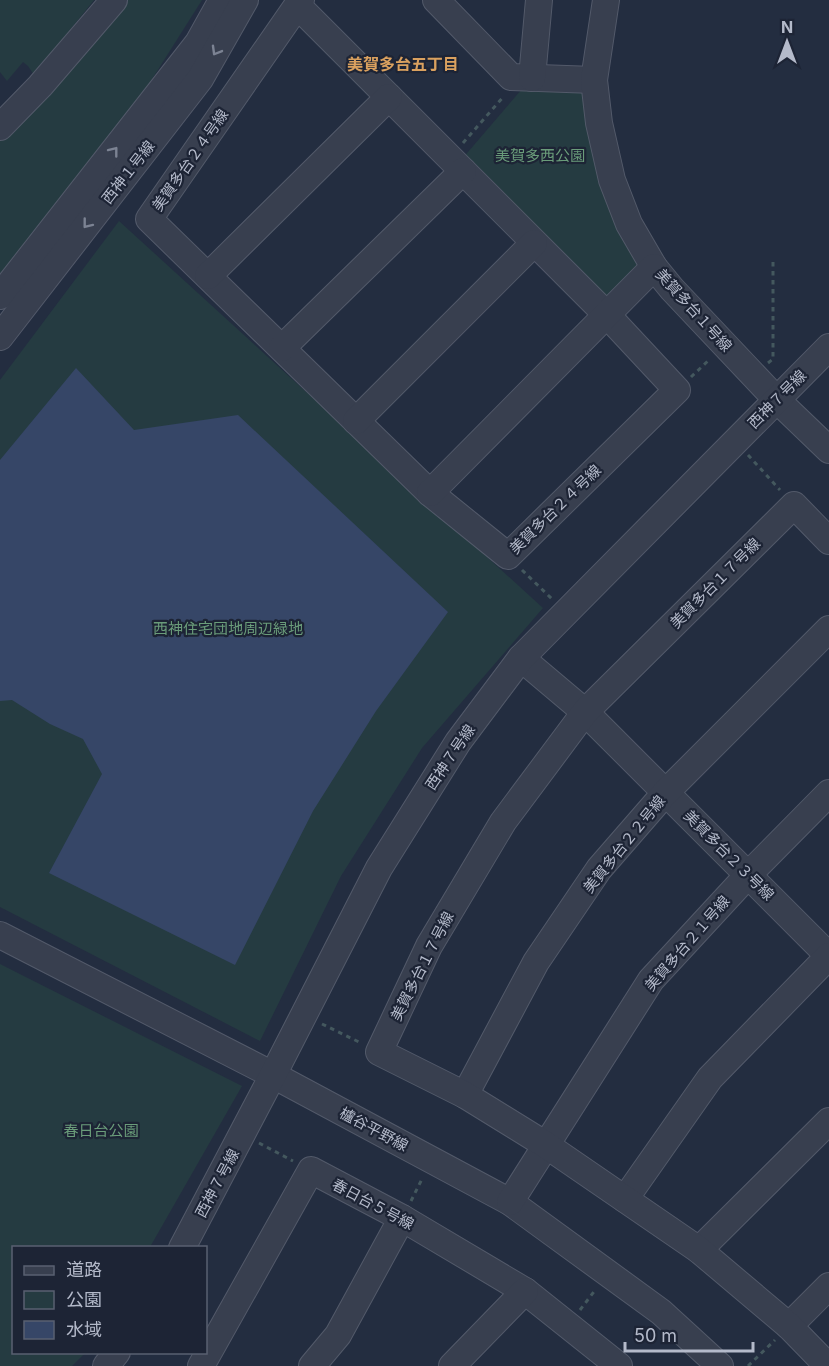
<svg xmlns="http://www.w3.org/2000/svg" width="829" height="1366" font-family="Inter,'Noto Sans JP',sans-serif">
<style>
.green{fill:#253b41}
.water{fill:#364667}
.lines{fill:none;stroke-linecap:round;stroke-linejoin:round}
.minor-casing{stroke:#535a6a;stroke-width:28}
.path{stroke:#44585e;stroke-width:3;stroke-dasharray:4.5 4.5;stroke-linecap:butt}
.minor{stroke:#383f4f;stroke-width:26}
.oneway{stroke:#7c8393}
.labels{text-anchor:middle;dominant-baseline:central;stroke-width:4.5;stroke-linejoin:round;paint-order:stroke}
.park-label{font-size:15px;fill:#6a9c7a;stroke:#1d2435}
.street-label{font-size:15px;fill:#b4baca;stroke:#1d2435}
.neighbourhood-label{font-size:16px;font-weight:bold;fill:#daa15f;stroke:#1d2435}
</style>
<rect width="100%" height="100%" fill="#232d40"/>
<!-- green -->
<g class="green">
<path d="M0 0H94L34 75 28 66 23 62 7 81 0 72Z"/>
<path d="M121 0H202L142 95 0 276V140Z"/>
<path d="M522 89 583 90 643 267 610 300 602 299 462 159Z"/>
<path d="M119 221 543 608 422 748 341 876 260 1041 0 907V380Z"/>
<path d="M0 964 242 1086 150 1247 14 1248V1352L85 1353 72 1366H0Z"/>
</g>
<!-- water -->
<path class="water" d="M76 368 134 430 238 415 448 612 376 711 313 811 235 965 49 873 102 774 83 739 50 724 12 700 0 701V460Z"/>
<g class="lines">
<!-- minor casing -->
<g class="minor-casing">
<g id="minor">
<path d="M436 0 511 77 594 80"/>
<path d="M606 0 594 80 599 123 612 180 629 224 654 267 672 289 777 400 829 450"/>
<path d="M298 6 607 315 677 390 508 556 430 493 149 219 301 0"/>
<path d="M532 78 539 0"/>
<path d="M0 127 40 86 114 0"/>
<path d="M208 276 389 97"/>
<path d="M0 296 198 43 222 0"/>
<path d="M0 337 200 79 245 0"/>
<path d="M282 348 463 171"/>
<path d="M356 421 534 243"/>
<path d="M430 493 654 267"/>
<path d="M521 658 585 712 829 956"/>
<path d="M0 935 273 1075 510 1202 661 1312 720 1366"/>
<path d="M465 1095 536 962 599 869 666 792 829 629"/>
<path d="M625 1199 710 1078 829 956"/>
<path d="M510 1202 651 980 748 875 829 793"/>
<path d="M182 1248 273 1075 379 868 458 742 521 658 829 347"/>
<path d="M699 1250 829 1121"/>
<path d="M789 1326 829 1286"/>
<path d="M106 1366 117 1352"/>
<path d="M201 1366 311 1170 402 1218 525 1291 619 1366"/>
<path d="M312 1366 338 1335 402 1218"/>
<path d="M452 1366 525 1291"/>
<path d="M828 1366 789 1326 699 1250 546 1145 465 1095 379 1052 429 946 503 822 585 712 794 505 829 541"/>
</g>
</g>
<!-- path -->
<g class="path">
<path d="M463 143 504 96"/>
<path d="M768 363 773 359V262"/>
<path d="M691 377 710 359"/>
<path d="M748 455 780 490"/>
<path d="M522 570 552 599"/>
<path d="M322 1024 361 1043"/>
<path d="M259 1143 293 1161"/>
<path d="M411 1201 423 1177"/>
<path d="M580 1310 596 1289"/>
<path d="M748 1366 775 1340"/>
</g>
<!-- minor -->
<use href="#minor" class="minor"/>
</g>
<!-- one-way arrows -->
<defs><path id="oneway-chevron" d="M-2-3.5L2.5 0L-2 3.5" fill="none" stroke-width="1.6" stroke-linecap="round" stroke-linejoin="round" transform="scale(1.5)"/></defs>
<g class="oneway">
<use href="#oneway-chevron" transform="translate(216 51) rotate(120)"/>
<use href="#oneway-chevron" transform="translate(114 151) rotate(-52)"/>
<use href="#oneway-chevron" transform="translate(87 224) rotate(128)"/>
</g>
<g class="labels">
<!-- park labels -->
<g class="park-label">
<text x="540" y="155">美賀多西公園</text>
<text x="228" y="628">西神住宅団地周辺緑地</text>
<text x="101" y="1130">春日台公園</text>
</g>
<!-- street labels -->
<g class="street-label">
<text transform="translate(190 160) rotate(-55)">美賀多台２４号線</text>
<text transform="translate(128 172) rotate(-52)">西神１号線</text>
<text transform="translate(694 310) rotate(48)">美賀多台１号線</text>
<text transform="translate(777 399) rotate(-45)">西神７号線</text>
<text transform="translate(555 509) rotate(-44)">美賀多台２４号線</text>
<text transform="translate(715 583) rotate(-45)">美賀多台１７号線</text>
<text transform="translate(450 757) rotate(-56)">西神７号線</text>
<text transform="translate(624 844) rotate(-51)">美賀多台２２号線</text>
<text transform="translate(729 855) rotate(45)">美賀多台２３号線</text>
<text transform="translate(687 943) rotate(-49)">美賀多台２１号線</text>
<text transform="translate(422 966) rotate(-63)">美賀多台１７号線</text>
<text transform="translate(374 1129) rotate(28)">櫨谷平野線</text>
<text transform="translate(217 1183) rotate(-62)">西神７号線</text>
<text transform="translate(373 1204) rotate(28)">春日台５号線</text>
</g>
<!-- neighbourhood labels -->
<g class="neighbourhood-label">
<text x="403" y="64">美賀多台五丁目</text>
</g>
</g>
<!-- legend -->
<rect x="12" y="1246" width="195" height="108" fill="#1d2435" stroke="#596071" stroke-width="1.5"/>
<rect x="24" y="1266" width="30" height="9" fill="#383f4f" stroke="#596071" stroke-width="1.5"/>
<text x="66" y="1276" font-size="18" fill="#b4baca">道路</text>
<rect x="24" y="1291" width="30" height="18" fill="#253b41" stroke="#596071" stroke-width="1.5"/>
<text x="66" y="1306" font-size="18" fill="#b4baca">公園</text>
<rect x="24" y="1321" width="30" height="18" fill="#364667" stroke="#596071" stroke-width="1.5"/>
<text x="66" y="1336" font-size="18" fill="#b4baca">水域</text>
<!-- north arrow -->
<g transform="translate(787 42)" stroke="#1d2435" stroke-width="4.5" paint-order="stroke">
<path d="M0-4.5L10 22L0 15L-10 22Z" fill="#b4baca"/>
<text y="-9" font-size="16" font-weight="bold" text-anchor="middle" fill="#b4baca">N</text>
</g>
<!-- scale -->
<path d="M625 1342v9h128v-9" fill="none" stroke="#b4baca" stroke-width="3"/>
<text x="634" y="1342" font-size="18" fill="#b4baca" stroke="#1d2435" stroke-width="4.5" paint-order="stroke">50 m</text>
</svg>
